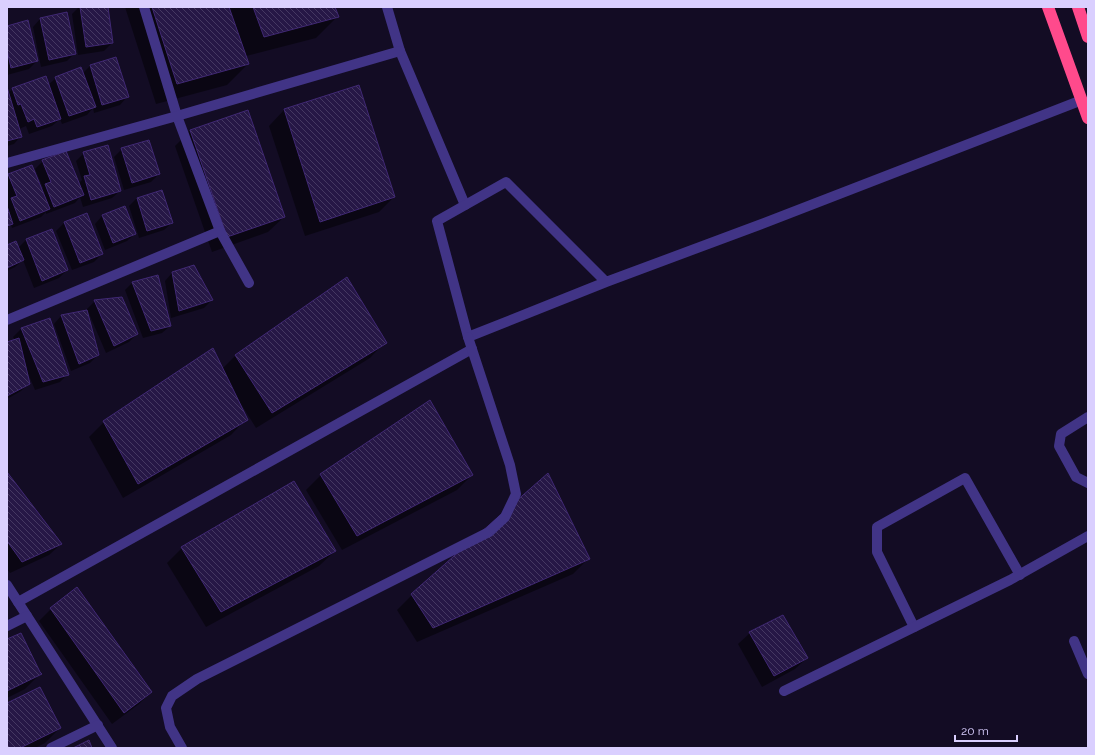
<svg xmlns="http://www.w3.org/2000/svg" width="1095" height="755" font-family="Raleway,sans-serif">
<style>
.shadow{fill:#0007}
.building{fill:url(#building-back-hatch);stroke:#402874}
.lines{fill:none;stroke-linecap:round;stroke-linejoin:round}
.minor{stroke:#413486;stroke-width:10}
.highway{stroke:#ff4a8c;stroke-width:12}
</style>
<defs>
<pattern id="building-back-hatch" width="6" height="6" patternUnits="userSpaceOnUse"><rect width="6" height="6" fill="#261746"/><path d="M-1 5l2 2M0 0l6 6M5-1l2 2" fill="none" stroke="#453862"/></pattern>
</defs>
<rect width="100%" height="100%" fill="#130c24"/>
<!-- shadow -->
<g class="shadow">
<path d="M79 7H107L112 43 104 51 78 55 72 14Z"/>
<path d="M125 7H334L337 17 316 38 246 56 248 64 227 85 156 104Z"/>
<path d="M40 19 75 53 67 61 41 67 33 27Z"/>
<path d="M7 27 37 61 29 69 7 75Z"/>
<path d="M116 58 127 97 120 105 94 113 93 108 87 115 62 124 60 119 52 126 29 134 26 126 19 129 21 136 14 144 7 146V90L8 93 13 89 48 85 56 78 82 74 90 66Z"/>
<path d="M358 86 394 197 379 212 305 236 269 126 284 110Z"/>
<path d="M191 130 284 217 268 232 212 252 175 146Z"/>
<path d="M122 149 159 174 151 182 124 190 114 157Z"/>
<path d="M84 153 120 191 112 198 83 207 80 197 75 203 46 214V212L41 217 12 228 11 224 7 228V204L8 202 7 199V177L9 175 41 190 43 188 35 169 43 161 78 184 82 180 76 161Z"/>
<path d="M137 198 172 223 164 230 139 238 129 206Z"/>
<path d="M86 214 102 254 94 262 72 270 56 231 64 223Z"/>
<path d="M102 216 135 234 127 241 105 250 95 224Z"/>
<path d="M26 240 67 270 59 278 34 288 23 260 15 267 7 271V246L18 248Z"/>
<path d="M172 273 212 300 204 308 171 318 165 281Z"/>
<path d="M132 283 170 326 162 333 143 338 125 290Z"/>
<path d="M95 301 137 334 129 342 106 353 87 309Z"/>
<path d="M61 316 98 355 90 363 71 371 54 324Z"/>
<path d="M49 319 68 374 60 382 35 390 27 371 26 372 29 383 21 391 7 399V343L15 340 13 337 21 329Z"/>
<path d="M385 342 370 358 256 428 238 399 237 400 246 419 231 435 123 498 89 437 104 422 222 369 236 355Z"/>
<path d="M7 473 61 544 49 555 10 573 7 569Z"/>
<path d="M321 475H472L457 490 342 550 306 490Z"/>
<path d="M182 548 335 551 319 566 206 627 167 563Z"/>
<path d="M589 558 573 574 417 642 397 610 412 595Z"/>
<path d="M51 609 151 692 139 704 112 724 39 621Z"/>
<path d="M750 633 807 658 795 669 762 687 738 644Z"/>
<path d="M7 640 40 674 25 689 7 698Z"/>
<path d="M7 704 60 728 45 743 35 748H7Z"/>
</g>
<!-- building -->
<g class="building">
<path d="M80 7H108L113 43 86 47Z"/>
<path d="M152 7H229L249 64 177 84Z"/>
<path d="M253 7H335L339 17 264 37Z"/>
<path d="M67 12 76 54 49 60 40 18Z"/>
<path d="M28 20 38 61 11 68 7 50V26Z"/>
<path d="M116 57 129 97 102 105 90 65Z"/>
<path d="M81 67 96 107 69 116 55 77Z"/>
<path d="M46 76 61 119 37 127 34 119 28 122 21 104 18 105 12 88Z"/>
<path d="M359 85 395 197 320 222 284 109Z"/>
<path d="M7 87 22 137 7 141Z"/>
<path d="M248 110 285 217 227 237 190 130Z"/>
<path d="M149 140 160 174 132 183 121 148Z"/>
<path d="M108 145 121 191 91 200 84 176 90 175 83 152Z"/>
<path d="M66 151 84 195 54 207 45 184 51 182 42 160Z"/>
<path d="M32 165 50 209 20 221 11 198 17 196 8 174Z"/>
<path d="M162 190 173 223 147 231 137 198Z"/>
<path d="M7 206 13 224 7 226Z"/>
<path d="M125 206 136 234 113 243 102 215Z"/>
<path d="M87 213 103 254 80 263 64 222Z"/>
<path d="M52 229 68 270 42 281 26 239Z"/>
<path d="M16 241 24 260 7 268V245Z"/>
<path d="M194 265 213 300 179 311 172 272Z"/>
<path d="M158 275 171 326 151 331 132 282Z"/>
<path d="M347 277 387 343 272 413 235 355Z"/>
<path d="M122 297 138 334 114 346 94 300Z"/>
<path d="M87 310 99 355 79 364 61 315Z"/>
<path d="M50 318 69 375 43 382 21 328Z"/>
<path d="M19 338 30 384 7 396V342Z"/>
<path d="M213 348 248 420 138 484 103 421Z"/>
<path d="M430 400 473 475 357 536 320 474Z"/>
<path d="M7 472 62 544 22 562 7 541Z"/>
<path d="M548 473 590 559 433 628 411 594Z"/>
<path d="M294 481 336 551 221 612 181 547Z"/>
<path d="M77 587 152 692 124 713 50 608Z"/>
<path d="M783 615 808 658 774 676 749 632Z"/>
<path d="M21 633 40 672 42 674 7 691V639Z"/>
<path d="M40 687 61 728 20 748H7V703Z"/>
<path d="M89 740 92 748H73Z"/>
</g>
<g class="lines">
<!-- minor -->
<g class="minor">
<path d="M144 7 177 116 220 231 249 283"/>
<path d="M387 7 400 51 465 205"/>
<path d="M7 163 177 116 400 51"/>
<path d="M606 282 506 182 437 221 468 337 606 282 759 225 1082 100"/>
<path d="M7 320 220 231"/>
<path d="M1088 417 1061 434 1059 446 1076 477 1088 483"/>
<path d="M7 585 112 748"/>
<path d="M18 602 472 349"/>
<path d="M7 626 27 616"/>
<path d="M914 627 877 552V527L965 478 1020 575"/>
<path d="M1074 641 1088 674"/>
<path d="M784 691 1010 580 1088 536"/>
<path d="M51 748 98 725"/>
<path d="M182 748 170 727 166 708 172 696 197 679 489 532 505 517 516 494 510 465 468 337"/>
</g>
<!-- highway -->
<g class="highway">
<path d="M1048 7 1088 118"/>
<path d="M1078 7 1088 37"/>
</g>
</g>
<!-- border -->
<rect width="1095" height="755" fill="none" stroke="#dacfff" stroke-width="16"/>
<!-- scale -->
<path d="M955 735v6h62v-6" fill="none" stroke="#dacfff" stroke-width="2"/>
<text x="961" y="735" font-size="12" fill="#dacfff" stroke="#130c24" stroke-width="3" paint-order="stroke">20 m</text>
</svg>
